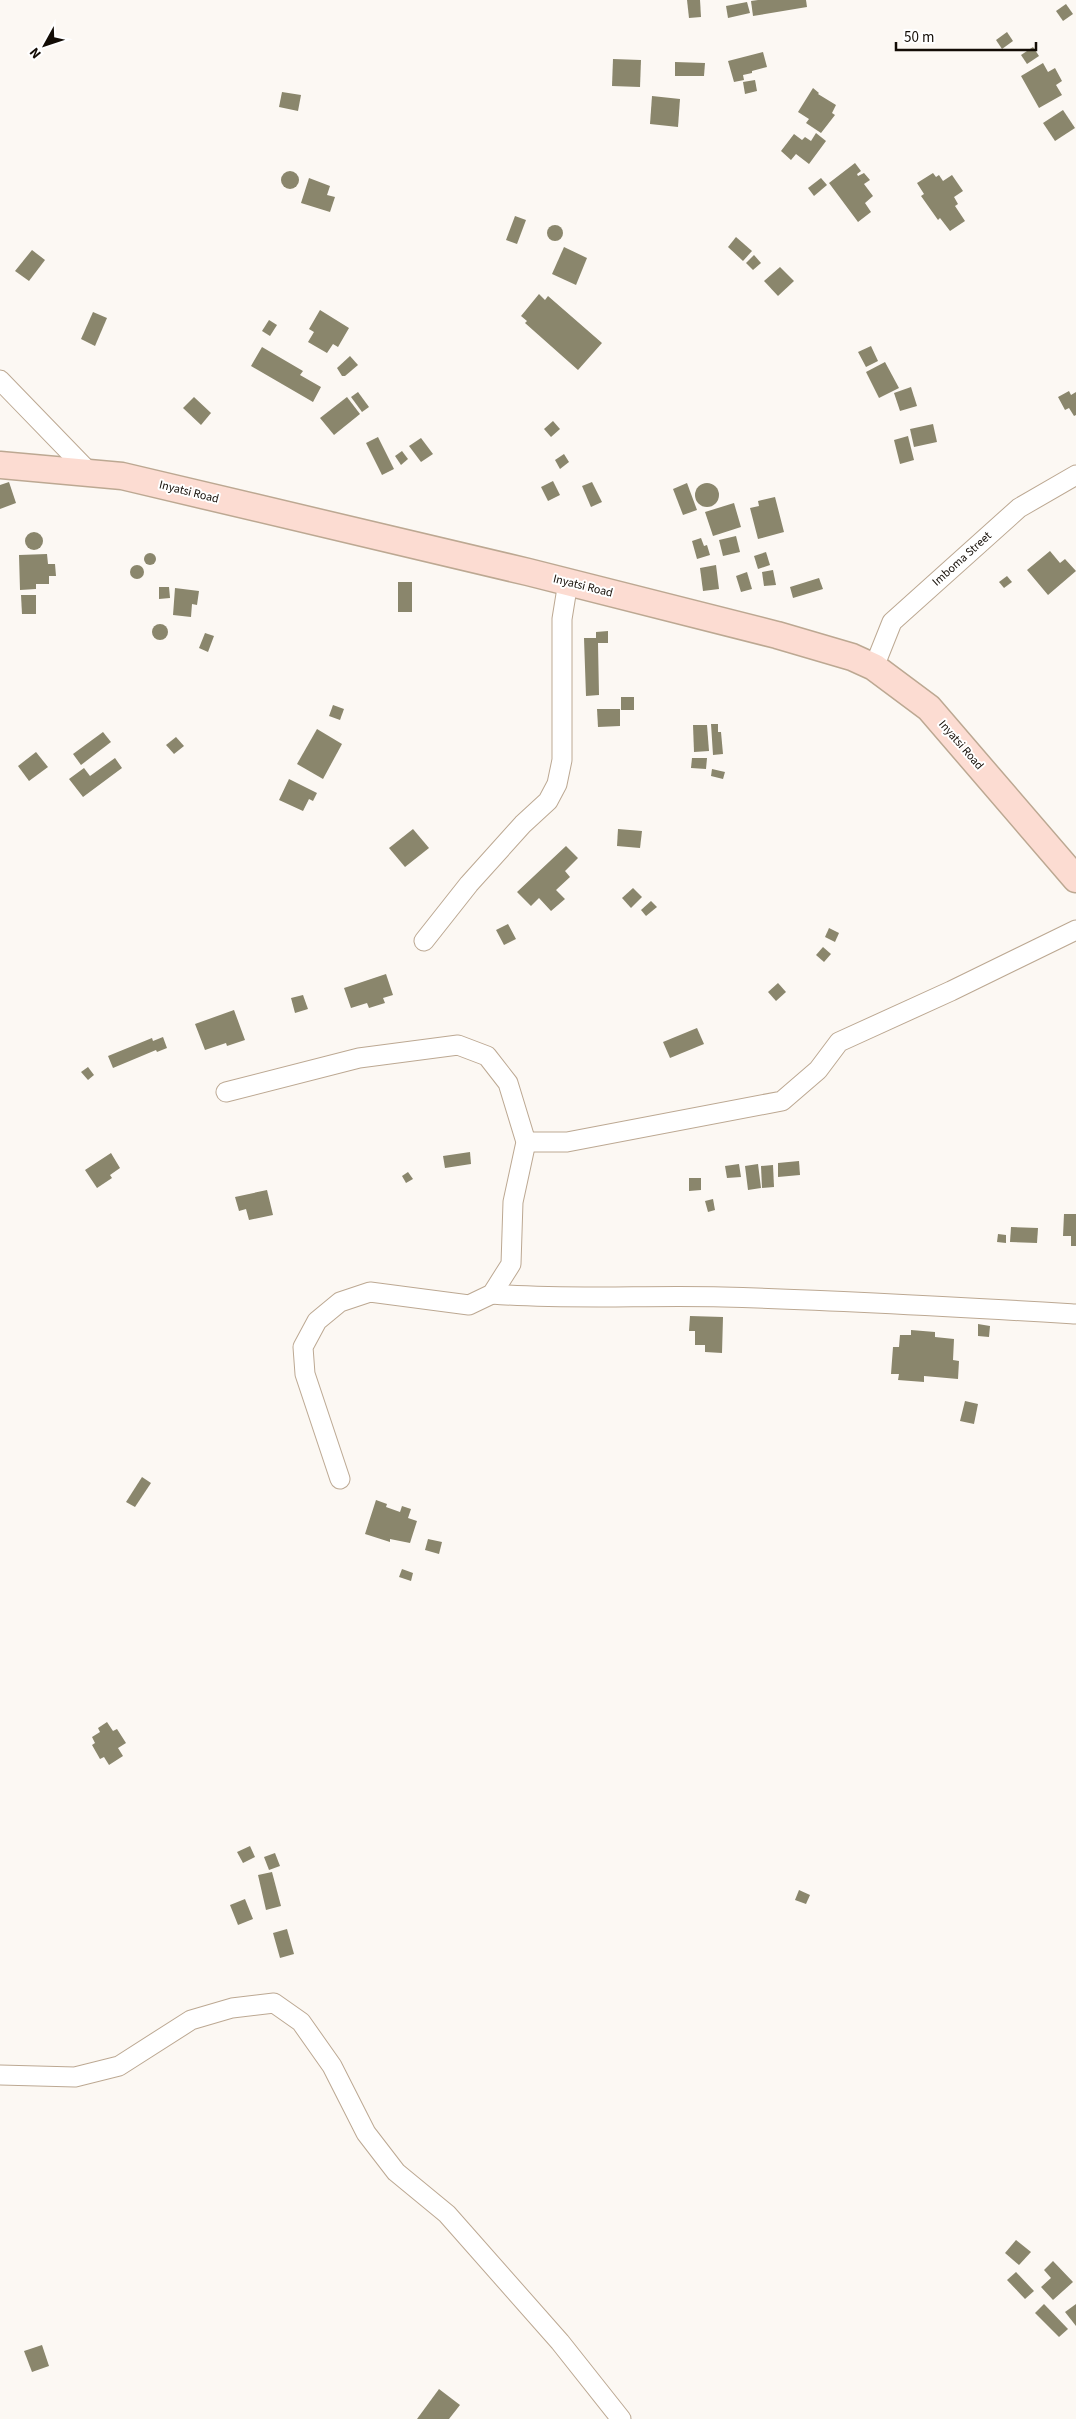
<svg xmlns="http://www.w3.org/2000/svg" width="1076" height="2419" font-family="'Source Sans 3',sans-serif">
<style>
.building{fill:#8a866c}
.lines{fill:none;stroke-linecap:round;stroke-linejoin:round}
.street-casing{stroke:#bca892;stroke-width:21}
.secondary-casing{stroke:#bca892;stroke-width:29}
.street{stroke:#fff;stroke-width:19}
.secondary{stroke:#fcdcd2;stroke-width:26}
.labels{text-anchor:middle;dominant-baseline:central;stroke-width:4;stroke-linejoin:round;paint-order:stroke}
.street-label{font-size:12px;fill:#130c05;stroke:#fff}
</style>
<rect width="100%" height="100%" fill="#fcf8f3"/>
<!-- building -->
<g class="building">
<path d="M687 0H700L701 17 689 18Z"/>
<path d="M758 0H806L807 7 753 16 751 1Z"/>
<path d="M747 2 750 13 728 18 726 6Z"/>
<path d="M1066 4 1073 14 1063 21 1056 11Z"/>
<path d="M1007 32 1013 41 1002 49 996 40Z"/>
<path d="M1033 47 1039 56 1027 64 1021 55Z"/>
<path d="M763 52 767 67 752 71V73L743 75 744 80 734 82 728 61Z"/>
<path d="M613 59 641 60 640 87 612 86Z"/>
<path d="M675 62 705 63 704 76H675Z"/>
<path d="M1043 63 1048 72 1055 68 1062 81 1056 85 1062 95 1039 108 1021 76Z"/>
<path d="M755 80 757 91 745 94 743 82Z"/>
<path d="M813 88 819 93 818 94 836 105 832 113 835 115 821 133 806 123 809 119 798 112Z"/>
<path d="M282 92 301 95 298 111 279 107Z"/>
<path d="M652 96 680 99 678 127 650 124Z"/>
<path d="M1063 110 1075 128 1055 141 1043 123Z"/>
<path d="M816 133 826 141 809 164 796 154 791 160 781 151 794 134 802 140 805 137 811 141Z"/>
<path d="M855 163 861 171 857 174 858 176 864 173 870 180 864 184 873 196 865 203 871 212 858 222 829 183Z"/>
<circle cx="290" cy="180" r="9"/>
<path d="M933 173 936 177 939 175 943 181 952 175 963 191 954 197 958 204 955 206 965 221 950 231 940 218 938 220 921 196 924 194 917 183Z"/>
<path d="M309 178 330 186 327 195 335 197 330 212 301 203Z"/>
<path d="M821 178 827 185 814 196 808 188Z"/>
<path d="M515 216 526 220 517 244 506 240Z"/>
<circle cx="555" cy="233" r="8"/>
<path d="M736 237 752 251 743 261 728 247Z"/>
<path d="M564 247 587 258 576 285 552 274Z"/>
<path d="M32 250 45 260 29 281 15 271Z"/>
<path d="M754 255 761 263 753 270 746 263Z"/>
<path d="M780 267 794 281 778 296 764 281Z"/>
<path d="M539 294 545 300 548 296 602 343 578 370 525 323 527 321 521 316Z"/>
<path d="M320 310 349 328 338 347 333 344 327 353 308 342 314 332 309 329Z"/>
<path d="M93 312 107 318 95 346 81 339Z"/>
<path d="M269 320 277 325 270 336 262 331Z"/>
<path d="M871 346 878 361 866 367 858 352Z"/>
<path d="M262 347 303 371 300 375 321 387 313 402 251 366Z"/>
<path d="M350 356 358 365 345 376H342L337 368Z"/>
<path d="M885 362 899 388 879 398 866 372Z"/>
<path d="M911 387 917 406 900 411 894 393Z"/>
<path d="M1069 391 1071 395 1076 392V415L1074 416 1069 408 1065 410 1058 397Z"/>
<path d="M358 392 369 407 362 412 351 397Z"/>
<path d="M194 397 211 413 201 425 183 408Z"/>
<path d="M347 397 360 414 334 435 320 418Z"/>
<path d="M553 421 560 429 551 437 544 429Z"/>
<path d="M933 424 937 442 914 447 910 429Z"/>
<path d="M908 436 914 460 900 464 894 440Z"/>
<path d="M378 437 394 469 382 475 366 443Z"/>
<path d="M421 438 433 454 421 462 409 446Z"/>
<path d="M402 451 408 459 401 465 395 456Z"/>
<path d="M564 454 569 462 560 469 555 460Z"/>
<path d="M553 481 560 495 548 501 541 487Z"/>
<path d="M9 482 16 503 0 509V485Z"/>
<path d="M592 482 602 502 591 507 582 486Z"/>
<circle cx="707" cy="495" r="12"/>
<path d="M687 483 697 510 683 515 673 489Z"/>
<path d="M775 497 784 532 758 539 750 508 759 506 758 501Z"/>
<path d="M734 503 741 527 713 536 705 512Z"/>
<circle cx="34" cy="541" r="9"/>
<path d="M736 536 740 552 723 556 719 540Z"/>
<path d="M701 538 704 546 707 545 710 555 697 559 692 541Z"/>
<path d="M1050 551 1060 563 1065 559 1076 571 1048 595 1027 570Z"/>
<path d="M766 552 770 565 758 569 754 556Z"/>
<circle cx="150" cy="559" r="6"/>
<path d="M47 554 48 564H55L56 576H49V584H36V589L20 590 19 555Z"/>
<path d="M716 565 719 589 703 591 700 568Z"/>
<circle cx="137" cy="572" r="7"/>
<path d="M773 570 776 585 764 586 762 572Z"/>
<path d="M747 572 752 589 741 592 736 576Z"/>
<path d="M1007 576 1012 582 1004 588 999 582Z"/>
<path d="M819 578 823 589 793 598 790 587Z"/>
<rect x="398" y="582" width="14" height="30"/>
<path d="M159 587H169L170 598 159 599Z"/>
<path d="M175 588 199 591 197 605 192 604 191 617 173 615Z"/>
<path d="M21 595H36V614H22Z"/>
<circle cx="160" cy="632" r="8"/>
<path d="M608 631V643H598L599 695 586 696 584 638H596V632Z"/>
<path d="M205 633 214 636 208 652 199 648Z"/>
<rect x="621" y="697" width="13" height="13"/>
<path d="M333 705 344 709 340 720 329 716Z"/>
<path d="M597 709H620V726L598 727Z"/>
<path d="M711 724H718V732H721L723 754 713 755Z"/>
<path d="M693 725H707L709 751 694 752Z"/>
<path d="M317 729 342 744 323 779 297 764Z"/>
<path d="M103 732 111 742 81 765 73 754Z"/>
<path d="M176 737 184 746 174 754 166 745Z"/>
<path d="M36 752 48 767 29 781 18 766Z"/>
<path d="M115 758 122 768 83 797 69 779 84 768 90 776Z"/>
<path d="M692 758H707L706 769 691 768Z"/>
<path d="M712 769 725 772 723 779 711 776Z"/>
<path d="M289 779 317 793 313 801 309 799 303 811 279 800Z"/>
<path d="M413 829 429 848 405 867 389 848Z"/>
<path d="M618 829 642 831 640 848 617 846Z"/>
<path d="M566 846 578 858 565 871 570 877 556 890 565 899 551 911 539 898 531 906 517 892Z"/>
<path d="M633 888 642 897 631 908 622 898Z"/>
<path d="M651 901 657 907 646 916 641 910Z"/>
<path d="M508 924 516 939 504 945 496 930Z"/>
<path d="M829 928 839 933 835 942 825 937Z"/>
<path d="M823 947 831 954 824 962 816 955Z"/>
<path d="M386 974 393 995 383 998 385 1003 369 1008 367 1003 351 1008 344 988Z"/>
<path d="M778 983 786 992 776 1001 768 992Z"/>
<path d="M303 995 308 1009 295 1013 291 998Z"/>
<path d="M234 1010 245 1040 227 1046 226 1043 205 1050 195 1024Z"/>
<path d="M697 1028 704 1044 670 1058 663 1042Z"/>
<path d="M163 1037 167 1048 157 1052 156 1050 113 1068 108 1056 152 1038 153 1041Z"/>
<path d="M88 1067 94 1075 88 1080 81 1072Z"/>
<path d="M470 1152 471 1164 445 1168 443 1156Z"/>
<path d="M111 1153 120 1168 110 1175 112 1178 97 1188 85 1170Z"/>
<path d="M799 1161 800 1175 778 1177V1163Z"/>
<path d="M739 1164 741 1177 727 1178 725 1166Z"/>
<path d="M758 1164 761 1188 748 1190 745 1166Z"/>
<path d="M773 1165 774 1187 762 1188 761 1166Z"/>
<path d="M408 1172 413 1179 406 1183 402 1176Z"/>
<path d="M689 1178H701V1190L689 1191Z"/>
<path d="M267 1190 273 1215 249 1220 246 1209 239 1211 235 1197Z"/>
<path d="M713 1199 715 1210 708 1212 705 1201Z"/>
<path d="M1064 1214H1076V1246H1071V1236H1063Z"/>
<path d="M1011 1227 1038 1228 1037 1243 1010 1242Z"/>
<path d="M998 1234 1006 1235V1243L997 1242Z"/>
<path d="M690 1316 723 1317 722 1353 705 1352V1345H695V1331H689Z"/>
<path d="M978 1324 990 1326 989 1337 978 1336Z"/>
<path d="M911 1330 935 1332V1337L954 1339 953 1360 959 1361 958 1379 924 1376V1382L898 1380 899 1374H891L893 1347H899L900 1335H911Z"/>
<path d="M965 1401 978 1404 974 1424 960 1421Z"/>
<path d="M142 1477 151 1483 135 1507 126 1502Z"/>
<path d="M376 1500 387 1504 386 1507 400 1512 402 1506 411 1509 408 1518 417 1521 410 1543 390 1539V1542L365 1534Z"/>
<path d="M428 1539 442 1542 439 1554 425 1550Z"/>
<path d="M402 1569 413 1573 411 1581 399 1577Z"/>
<path d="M107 1722 113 1731 117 1729 126 1743 118 1748 123 1756 109 1765 104 1757 100 1759 92 1745 95 1743 92 1737 100 1732 98 1728Z"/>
<path d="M250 1846 255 1857 243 1863 237 1852Z"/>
<path d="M275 1853 280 1866 269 1870 264 1857Z"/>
<path d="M272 1872 281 1906 266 1910 258 1875Z"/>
<path d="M799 1890 810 1895 806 1904 795 1900Z"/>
<path d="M245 1899 253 1919 238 1925 230 1905Z"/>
<path d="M287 1929 294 1954 280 1958 273 1933Z"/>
<path d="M1016 2240 1031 2252 1019 2265 1005 2253Z"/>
<path d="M1053 2261 1073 2282 1053 2300 1041 2287 1051 2278 1044 2270Z"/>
<path d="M1016 2272 1034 2291 1025 2299 1007 2280Z"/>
<path d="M1044 2304 1068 2329 1059 2337 1035 2313Z"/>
<path d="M1076 2304V2326L1065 2312Z"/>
<path d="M42 2345 49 2366 32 2372 24 2351Z"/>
<path d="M439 2389 460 2405 449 2419H417Z"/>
</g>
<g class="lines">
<!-- street casing -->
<g class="street-casing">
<g id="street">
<path d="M0 380 90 473"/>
<path d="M874 667 892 622 1019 508 1076 475"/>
<path d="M424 941 469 884 523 824 548 801 557 784 562 760V619L568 582"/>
<path d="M226 1092 359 1058 458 1045 487 1056 508 1083 526 1142 513 1202 511 1264 492 1294 469 1305 370 1292 340 1302 317 1321 303 1347 305 1374 340 1479"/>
<path d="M526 1142H567L782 1101 818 1070 839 1042 951 991 1076 930"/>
<path d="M492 1294C569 1300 646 1295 723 1297 841 1300 958 1307 1076 1314"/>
<path d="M0 2075 75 2077 119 2066 191 2020 232 2008 274 2003 301 2022 332 2066 366 2133 396 2172 447 2214 560 2342 621 2419"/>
</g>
</g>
<!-- secondary casing -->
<g class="secondary-casing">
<path id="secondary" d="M0 465 122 476 528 572 777 635 852 657 874 667 929 708 1076 879"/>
</g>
<!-- street -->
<use href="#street" class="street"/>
<!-- secondary -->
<use href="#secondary" class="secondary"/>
</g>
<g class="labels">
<!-- street labels -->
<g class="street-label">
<text transform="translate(189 492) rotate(14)">Inyatsi Road</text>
<text transform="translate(962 559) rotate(-42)">Imboma Street</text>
<text transform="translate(583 586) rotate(14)">Inyatsi Road</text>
<text transform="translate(961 745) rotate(49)">Inyatsi Road</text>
</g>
</g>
<!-- north arrow -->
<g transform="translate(45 45) rotate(230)" stroke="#ffffff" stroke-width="4" paint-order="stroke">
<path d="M0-4L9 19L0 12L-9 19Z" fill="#130c05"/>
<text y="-8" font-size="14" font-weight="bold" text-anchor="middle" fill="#130c05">N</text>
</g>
<!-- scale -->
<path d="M896 42v8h140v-8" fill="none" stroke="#130c05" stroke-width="2.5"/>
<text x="904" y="42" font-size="15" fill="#130c05" stroke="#ffffff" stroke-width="4" paint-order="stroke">50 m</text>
</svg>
